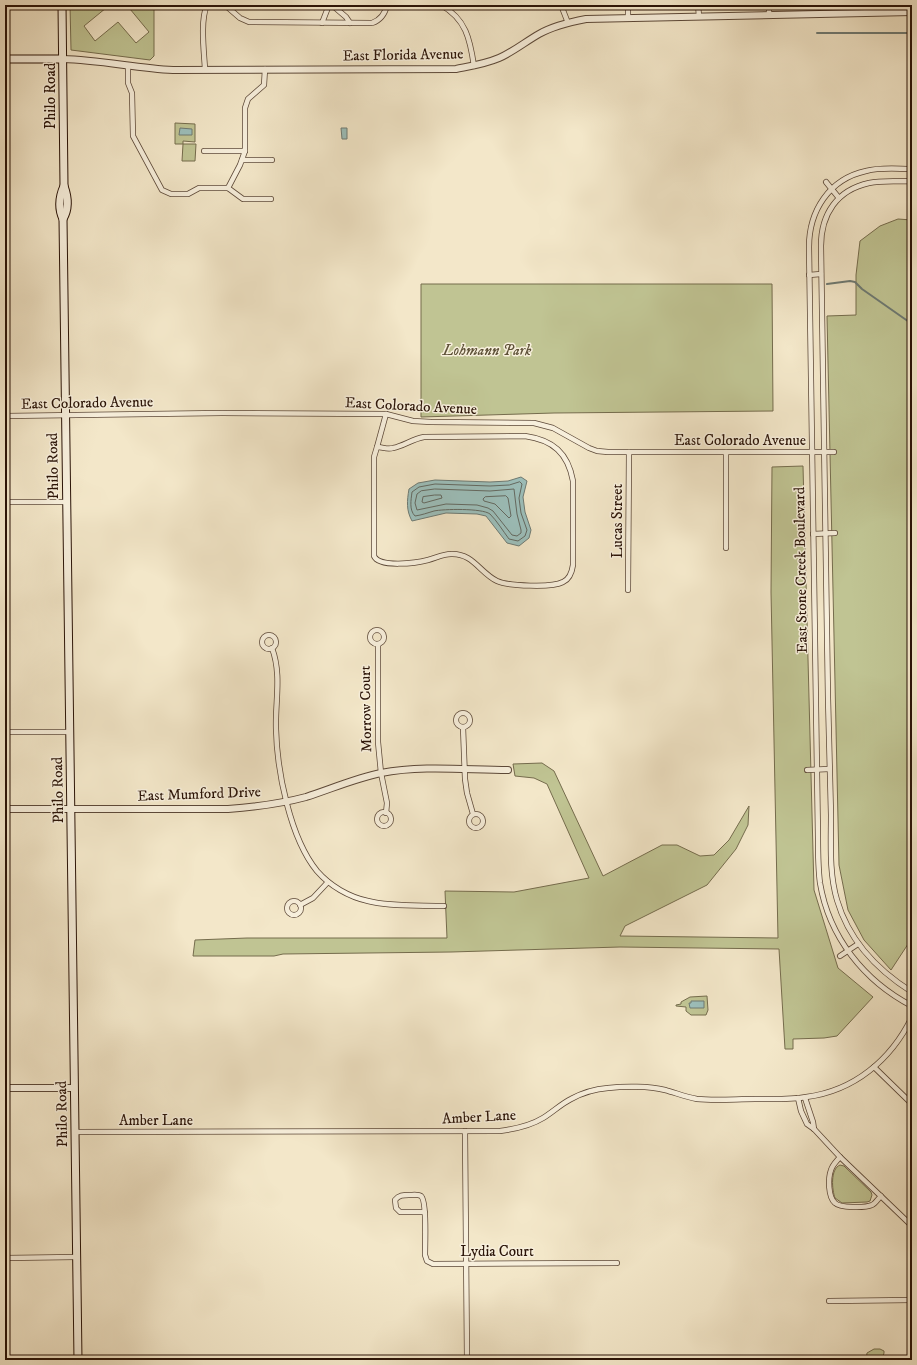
<svg xmlns="http://www.w3.org/2000/svg" width="917" height="1365" font-family="'IM FELL DW Pica',serif">
<style>
.green{fill:#c0c493;stroke:#756c4d}
.water{fill:#9cbfbb;stroke:#6e7a73}
.lines{fill:none;stroke-linecap:round;stroke-linejoin:round}
.shore{stroke:#636961;stroke-width:1}
.stream{stroke:#6e7a73;stroke-width:2}
.minor-casing{stroke:#5c4838;stroke-width:6}
.tertiary-casing{stroke:#5c4838;stroke-width:8}
.secondary-casing{stroke:#2a1307;stroke-width:9}
.minor{stroke:#f7efdc;stroke-width:4.5}
.tertiary{stroke:#f7efdc;stroke-width:6}
.secondary{stroke:#f7efdc;stroke-width:7}
.labels{text-anchor:middle;dominant-baseline:central;stroke-width:3;stroke-linejoin:round;paint-order:stroke}
.street-label{font-size:15px;fill:#2a1307;stroke:#f7efdc}
.park-label{font-size:15px;font-style:italic;fill:#5e5138;stroke:#f7efdc}
</style>
<rect width="100%" height="100%" fill="#f3e7c9"/>
<filter id="stains"><feTurbulence type="fractalNoise" baseFrequency=".005" numOctaves="4"/><feColorMatrix values="0 0 0 0 .2 0 0 0 0 .09 0 0 0 0 .02 0 0 0 .5 -.17"/></filter>
<radialGradient id="worn" r=".72"><stop offset=".6" stop-color="#630" stop-opacity="0"/><stop offset="1" stop-color="#630" stop-opacity=".3"/></radialGradient>
<!-- green -->
<g class="green">
<path d="M70 5H103L106 8 84 26 95 41 118 22 136 43 149 32 130 9 136 5H154V56L150 60 71 50Z"/>
<path d="M175 123 195 124V142L183 141V144H196L195 161H182L183 144H175Z"/>
<path d="M898 219 912 220V938L891 970 864 940 848 910 839 865 827 316 856 315V275L860 241 880 226Z"/>
<path d="M421 284H772L773 411 554 413 421 417Z"/>
<path d="M803 466 814 890 838 968 873 997 837 1036 824 1038 793 1039V1049H785L779 949 620 947 451 952 283 954 274 956H193L195 940 247 938H447L445 891 514 892 589 878 547 784 534 778 515 776 513 764 542 763 554 771 603 876 662 845H677L700 856 714 855 729 840 749 806 748 825 736 849 707 885 625 926 620 936 778 938 771 592 772 467Z"/>
<path d="M707 996 708 1010 706 1015H691L686 1011V1007L676 1006V1005L681 1004V1002L690 997Z"/>
<path d="M840 1165 844 1166 871 1192 872 1195 870 1201 867 1202 842 1203 835 1198C832 1190 830 1169 840 1165Z"/>
<path d="M874 1349H880L884 1351V1353L882 1360H866L867 1353Z"/>
</g>
<!-- water -->
<g class="water">
<path d="M180 128 192 129V135H179Z"/>
<path d="M341 128H347V139H342Z"/>
<path d="M521 477 527 481 523 497 525 512 531 530 529 538 519 546 507 543 486 516 477 514 446 513 412 521C406 510 407 501 409 489L418 483 435 480 490 482 508 481Z"/>
<path d="M691 1001H704V1008H690L689 1003H691Z"/>
</g>
<g class="lines">
<!-- shore -->
<g class="shore">
<path d="M520 482 522 484 519 498 521 513 527 530 525 536 518 541 509 539C503 531 497 521 490 514 482 508 443 509 434 511 427 513 422 515 415 516 409 510 411 500 412 492L419 487 435 484 490 486 509 485Z"/>
<path d="M435 489 490 491 514 489 517 514 521 530V533L517 536 512 535 493 511 488 508 477 505 446 504 417 510 415 503 417 494 421 491Z"/>
<path d="M435 495H441L442 498 424 503 422 502 423 497Z"/>
<path d="M506 496 508 498 511 516 509 518 495 504 484 501 483 499 485 497Z"/>
</g>
<!-- stream -->
<g class="stream">
<path d="M817 33H912"/>
<path d="M827 284 850 281 855 282 862 289 912 324"/>
</g>
<!-- minor casing -->
<g class="minor-casing">
<g id="minor">
<path d="M225 5 240 18 249 22 372 23C381 20 385 14 387 5"/>
<path d="M332 5 346 17 350 23"/>
<path d="M441 5C466 19 470 39 474 66"/>
<path d="M561 5 568 23"/>
<path d="M628 5V17"/>
<path d="M698 5 699 16"/>
<path d="M769 5V15"/>
<path d="M322 23 329 5"/>
<path d="M128 67V83L132 93 133 136 162 190 171 194H188L199 188H228L243 199H271"/>
<path d="M205 69C204 52 200 20 207 5"/>
<path d="M204 151H245"/>
<path d="M911 159 912 165"/>
<path d="M242 160H272"/>
<path d="M912 169C897 169 881 167 866 171 829 179 809 211 809 247L818 837C818 852 818 868 820 883 829 937 864 981 912 1006"/>
<path d="M912 181C898 182 883 180 869 183 837 190 821 214 821 246 824 396 826 547 828 698 829 737 830 776 831 815 831 844 829 873 837 900 849 941 877 970 912 992"/>
<path d="M826 182 839 198"/>
<path d="M228 188 240 165 245 151V108L248 99 264 85 265 69"/>
<path d="M809 275 821 274"/>
<path d="M5 416 222 413 386 414 413 421 431 422 534 423 553 428 589 448 597 451 608 452H834"/>
<path d="M525 436C553 440 568 453 573 481V565C572 572 570 579 563 582 552 588 508 586 497 581 480 573 473 553 451 554 443 554 436 558 428 560 417 563 379 568 374 556V457L377 447C383 447 387 450 393 448 404 446 412 439 424 437Z"/>
<path d="M377 447 386 414"/>
<path d="M726 452V548"/>
<path d="M5 502H67"/>
<path d="M813 534 835 533"/>
<path d="M628 590 629 452"/>
<circle cx="377" cy="637" r="7"/>
<circle cx="269" cy="642" r="7"/>
<path d="M378 644V742L381 773 387 803 386 813"/>
<path d="M272 648C282 675 275 702 276 729 277 771 290 838 317 871 330 886 349 897 368 901 391 907 421 905 444 906"/>
<circle cx="463" cy="720" r="7"/>
<path d="M463 727 465 779 467 793 473 814"/>
<path d="M5 732H70"/>
<path d="M807 770 829 769"/>
<circle cx="384" cy="819" r="7"/>
<circle cx="476" cy="821" r="7"/>
<circle cx="294" cy="908" r="7"/>
<path d="M300 905 313 898 328 882"/>
<path d="M840 956 858 944"/>
<path d="M874 1067 912 1104"/>
<path d="M798 1098 801 1111 807 1124 814 1129 840 1157 912 1226"/>
<path d="M805 1098 813 1122 814 1129"/>
<path d="M465 1131 467 1360"/>
<path d="M76 1132 500 1131C515 1129 530 1126 543 1118 553 1112 561 1104 571 1099 582 1093 595 1089 608 1088 625 1086 649 1086 665 1090 676 1093 686 1097 697 1099 716 1101 736 1099 755 1099 772 1099 789 1100 806 1097 854 1091 891 1060 912 1017"/>
<path d="M840 1157C837 1161 833 1164 831 1170 828 1178 828 1197 835 1203 840 1208 865 1208 872 1205 875 1204 878 1199 881 1196"/>
<path d="M425 1212H400L396 1208 395 1200C399 1195 403 1195 409 1195 413 1195 418 1194 421 1196 427 1201 425 1245 425 1255L427 1261 433 1264 617 1263"/>
<path d="M5 1258 76 1257"/>
<path d="M829 1301 912 1300"/>
</g>
</g>
<!-- tertiary casing -->
<g class="tertiary-casing">
<g id="tertiary">
<path d="M63 59C100 60 136 68 173 70L456 69C471 66 485 64 499 58 513 52 525 42 539 34 553 26 570 22 586 19L912 12"/>
<path d="M5 809H228C254 807 280 804 306 797 331 789 356 778 381 773 422 765 467 770 508 770"/>
<path d="M5 1088H74"/>
</g>
</g>
<!-- secondary casing -->
<g class="secondary-casing">
<g id="secondary">
<path d="M62 5 64 186C68 197 69 209 63 219"/>
<path d="M5 59H63"/>
<path d="M64 186C59 197 58 208 63 219L78 1360"/>
</g>
</g>
<!-- minor -->
<use href="#minor" class="minor"/>
<!-- tertiary -->
<use href="#tertiary" class="tertiary"/>
<!-- secondary -->
<use href="#secondary" class="secondary"/>
</g>
<g class="labels">
<!-- street labels -->
<g class="street-label">
<text transform="translate(403 55) rotate(-1)">East Florida Avenue</text>
<text transform="translate(50 96) rotate(-90)">Philo Road</text>
<text transform="translate(87 403) rotate(-1)">East Colorado Avenue</text>
<text transform="translate(411 406) rotate(3)">East Colorado Avenue</text>
<text x="740" y="440">East Colorado Avenue</text>
<text transform="translate(53 466) rotate(-91)">Philo Road</text>
<text transform="translate(617 521) rotate(-90)">Lucas Street</text>
<text transform="translate(801 570) rotate(-91)">East Stone Creek Boulevard</text>
<text transform="translate(366 709) rotate(-91)">Morrow Court</text>
<text transform="translate(58 790) rotate(-91)">Philo Road</text>
<text transform="translate(199 794) rotate(-2)">East Mumford Drive</text>
<text transform="translate(62 1114) rotate(-91)">Philo Road</text>
<text transform="translate(479 1117) rotate(-3)">Amber Lane</text>
<text x="156" y="1120">Amber Lane</text>
<text x="497" y="1251">Lydia Court</text>
</g>
<!-- park labels -->
<g class="park-label">
<text x="487" y="350">Lohmann Park</text>
</g>
</g>
<!-- margin -->
<rect width="917" height="1365" fill="none" stroke="#f3e7c9" stroke-width="20"/>
<rect x="6" y="6" width="905" height="1353" fill="none" stroke="#2a1307" stroke-width="2"/>
<rect x="10" y="10" width="897" height="1345" fill="none" stroke="#2a1307"/>
<rect width="100%" height="100%" filter="url(#stains)"/>
<rect width="100%" height="100%" fill="url(#worn)"/>
</svg>
